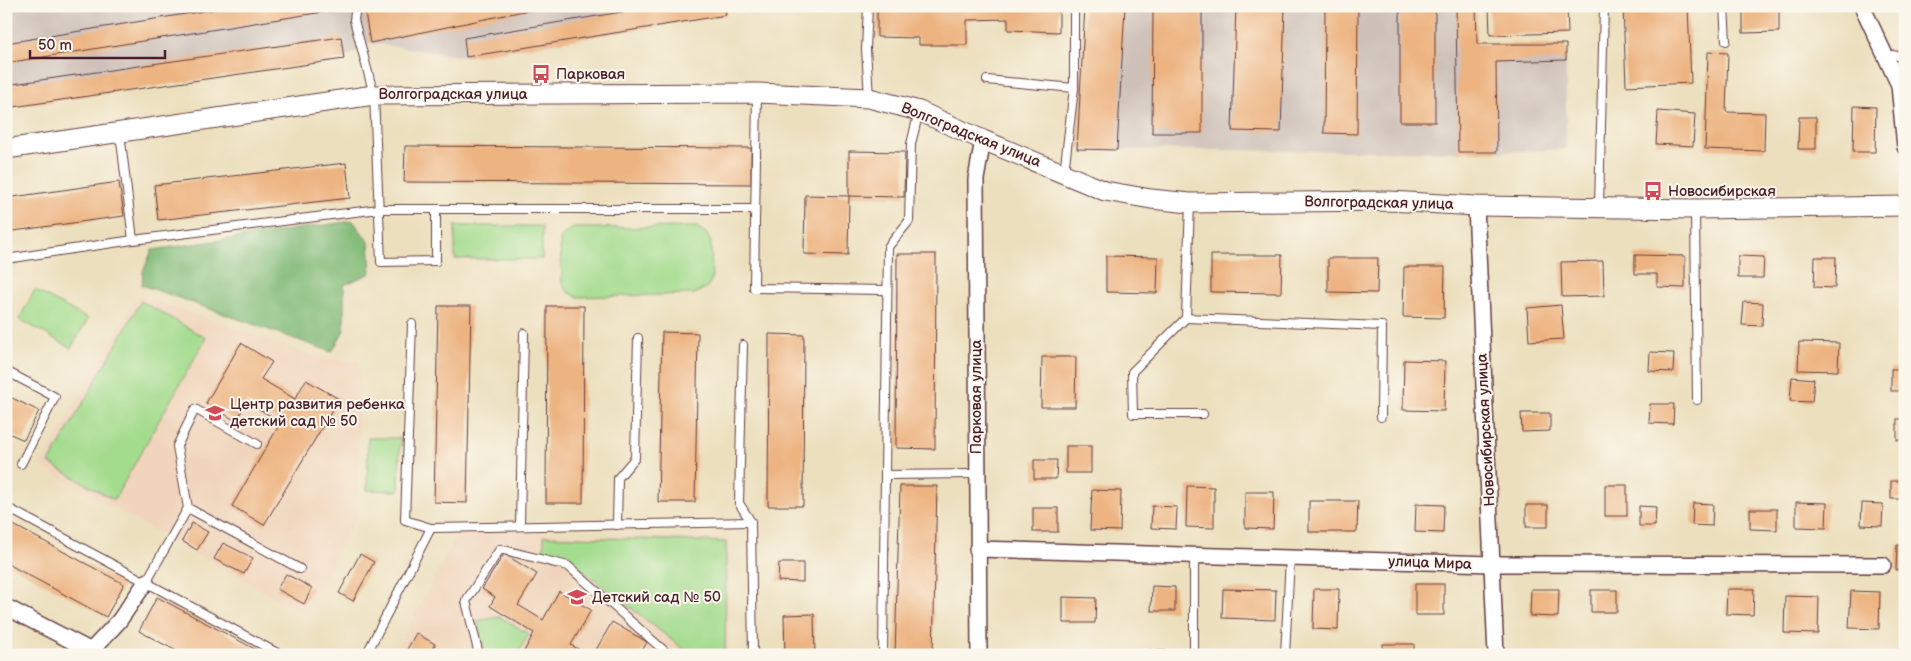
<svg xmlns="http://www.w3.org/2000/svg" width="1911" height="661" font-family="'Balsamiq Sans',sans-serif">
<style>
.built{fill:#f0d5bc}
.industrial{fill:#cec1b9}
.green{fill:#a4dc8e;stroke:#777e5c}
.forest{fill:#83bc79;stroke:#666e52}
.building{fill:#edb481}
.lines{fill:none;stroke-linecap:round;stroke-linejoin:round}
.service-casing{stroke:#623c41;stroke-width:10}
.minor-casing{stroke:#623c41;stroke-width:18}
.tertiary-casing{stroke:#623c41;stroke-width:21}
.service{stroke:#fff;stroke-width:8}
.minor{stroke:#fff;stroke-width:15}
.tertiary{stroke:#fff;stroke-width:19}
.labels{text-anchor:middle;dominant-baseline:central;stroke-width:4;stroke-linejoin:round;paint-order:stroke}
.poi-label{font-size:15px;fill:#4a1f2b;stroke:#fbf7ec;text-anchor:start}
.street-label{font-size:15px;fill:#4a1f2b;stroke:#fbf7ec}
</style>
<rect width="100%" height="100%" fill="#fbf7ec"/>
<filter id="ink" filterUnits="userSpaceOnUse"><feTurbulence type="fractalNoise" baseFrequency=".02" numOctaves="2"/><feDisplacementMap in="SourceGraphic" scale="10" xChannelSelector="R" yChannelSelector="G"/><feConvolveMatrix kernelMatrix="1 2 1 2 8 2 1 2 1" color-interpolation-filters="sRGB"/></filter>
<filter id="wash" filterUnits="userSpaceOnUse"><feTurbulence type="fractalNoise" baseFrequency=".0096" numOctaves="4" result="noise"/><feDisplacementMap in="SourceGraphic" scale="20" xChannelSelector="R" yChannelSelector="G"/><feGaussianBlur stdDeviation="1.12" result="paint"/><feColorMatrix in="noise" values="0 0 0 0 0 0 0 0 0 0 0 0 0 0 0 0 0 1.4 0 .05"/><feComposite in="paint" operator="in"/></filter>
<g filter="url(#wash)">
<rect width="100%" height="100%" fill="#ecdfbd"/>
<!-- built -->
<g class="built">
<path d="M138 295 327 360 360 361 357 515 304 613 170 540 40 466Z"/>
<path d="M459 531 730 539 729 655H393Z"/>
</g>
<!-- industrial -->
<g class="industrial">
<path d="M6 6H724L726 15 466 57 370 43 344 59 6 108Z"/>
<path d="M1085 6H1476L1477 44H1566V149L1497 152 1077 149Z"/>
</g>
<!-- green -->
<g class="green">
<rect x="455" y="226" width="87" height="33"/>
<path d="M697 227 706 233 711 242 712 279 707 287 695 294 578 297 568 292 562 284 560 240 565 233 574 228Z"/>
<path d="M35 290 88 319 71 348 19 319Z"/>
<path d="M141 301 206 338 114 500 49 463Z"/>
<path d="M368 438H400L399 491 367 490Z"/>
<path d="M544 536 726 542 725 655H691L571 561 544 555Z"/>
<path d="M500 617 529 634 517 655H486L477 621Z"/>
</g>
<!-- forest -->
<path class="forest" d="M353 221 369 242 371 273 344 285V330L332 352 142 285 143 272 152 250Z"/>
<g id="blocks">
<!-- building -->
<g class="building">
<path d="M235 6 354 7 6 63V43Z"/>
<path d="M364 6H543V7L370 43Z"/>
<path d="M658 6H724L726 15 466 57 464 38Z"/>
<path d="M877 6H1059V32L1008 30V19L967 20V45H919V38L877 37Z"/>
<path d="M1085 6H1125L1117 150 1077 149Z"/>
<path d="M1161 6H1194V10H1202V133H1152L1153 9H1161Z"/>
<path d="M1236 6H1285L1281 132 1232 131Z"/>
<path d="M1325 6H1358L1357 134 1324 133Z"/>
<rect x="1400" y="6" width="35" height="116"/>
<path d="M1456 6H1476L1477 44H1566V60L1496 62 1497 152H1458Z"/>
<path d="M1489 6H1567L1568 33 1490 35Z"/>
<path d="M1623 6H1688L1691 83 1626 86Z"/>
<path d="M1743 6H1779V32L1743 33Z"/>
<path d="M341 37 344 59 6 108V85Z"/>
<path d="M1708 52 1728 53 1726 112 1765 113 1764 151 1705 149Z"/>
<path d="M1854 106 1876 107 1875 152H1853Z"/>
<path d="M1658 111 1695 114 1693 146 1656 144Z"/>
<path d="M1799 117H1816V149H1798Z"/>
<path d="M405 146 751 148V184L404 182Z"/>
<path d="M849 151 905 152 904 197 849 196Z"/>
<path d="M346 163 350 198 158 220 154 185Z"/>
<path d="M119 182 124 216 6 232V198Z"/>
<path d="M805 195 849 196 848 255 804 254Z"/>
<path d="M897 254H936L935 449 896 448Z"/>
<path d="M1211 255H1282L1281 293 1211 292Z"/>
<path d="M1635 255 1685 256V288L1657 287V274H1635Z"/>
<path d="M1106 256 1158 257 1157 293 1106 292Z"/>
<path d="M1738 256 1764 257 1763 278H1738Z"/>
<path d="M1815 257H1836L1835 288 1814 287Z"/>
<path d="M1328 258H1378L1377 293 1328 292Z"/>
<path d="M1603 261 1604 296 1562 297 1561 262Z"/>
<path d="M1404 267H1445L1444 318 1403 317Z"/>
<path d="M1744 302 1763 303 1762 326 1742 325Z"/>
<path d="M1561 305 1564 339 1529 341 1527 308Z"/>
<path d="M438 306H471L467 503 434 502Z"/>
<path d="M547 306H584L583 503H546Z"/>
<path d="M662 332 698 333 695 502H658Z"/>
<path d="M769 334 804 335 803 506H768Z"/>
<path d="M1799 342 1839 343 1838 371 1798 370Z"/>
<path d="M241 343 272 362 261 379 295 399 306 380 339 399 264 525 232 506 281 422 247 402 236 421 206 403Z"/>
<path d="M1650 352 1674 353 1673 372 1649 371Z"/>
<path d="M1042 357H1076L1075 407H1041Z"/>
<path d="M1404 360 1445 361 1444 411 1403 410Z"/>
<rect x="1891" y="369" width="14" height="22"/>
<path d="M1792 377 1814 379 1812 402 1790 401Z"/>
<path d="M6 395 39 411 24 440 6 432Z"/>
<path d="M1650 404H1674L1673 424 1649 423Z"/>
<path d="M1521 413H1550V431L1522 432Z"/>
<rect x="1897" y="419" width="8" height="21"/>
<rect x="1066" y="446" width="25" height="27"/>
<path d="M1034 460H1057L1056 479H1034Z"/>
<rect x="1891" y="481" width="14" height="18"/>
<rect x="1605" y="485" width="22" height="31"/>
<path d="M900 486H937L933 655H895Z"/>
<path d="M1187 486 1214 487V528L1186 527Z"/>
<path d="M1092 490 1121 491 1120 531 1090 530Z"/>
<path d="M1245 492H1274L1273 529 1245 528Z"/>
<path d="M1309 501H1358L1357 532H1309Z"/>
<path d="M1796 502 1827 503 1826 528 1796 527Z"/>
<path d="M1693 503 1713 504 1712 526 1692 525Z"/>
<path d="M1862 503 1883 504 1882 526 1861 525Z"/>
<path d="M1416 504 1444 505 1443 533 1415 532Z"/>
<rect x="1526" y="505" width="22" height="22"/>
<path d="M1152 506 1177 507 1176 529 1151 528Z"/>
<path d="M1639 506 1656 507 1655 526H1639Z"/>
<rect x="1033" y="508" width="25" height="24"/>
<path d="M1750 509H1777V530L1750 529Z"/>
<path d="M6 521 124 584 106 617 6 563Z"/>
<path d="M192 523 208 532 197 550 182 541Z"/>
<path d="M223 543 253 558 244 574 214 559Z"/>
<path d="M1897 545H1905V570H1896Z"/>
<path d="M360 554 374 562 353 601 339 593Z"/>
<path d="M504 554 537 574 518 605 543 620 559 591 591 610 571 645 588 655H522L534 633 490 606 495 597 482 589Z"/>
<path d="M779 563H803V582L778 581Z"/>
<path d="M286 574 312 588 304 604 277 589Z"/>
<rect x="1415" y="584" width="29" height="31"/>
<path d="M1152 586 1175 587V611H1151Z"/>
<path d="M1223 589 1276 590 1275 620 1222 618Z"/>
<path d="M1314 589H1339L1338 630 1313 629Z"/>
<path d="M1531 589H1559L1558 617 1530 616Z"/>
<path d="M1727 589H1754L1753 615 1726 614Z"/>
<rect x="1591" y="590" width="26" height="22"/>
<path d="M1851 591 1880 592 1879 629 1849 628Z"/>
<path d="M1785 596 1819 597 1818 634 1784 633Z"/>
<path d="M157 597 266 655H184L139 631Z"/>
<path d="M1063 597 1096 598 1095 623H1063Z"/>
<path d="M814 614 815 655H785L784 615Z"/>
<path d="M612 622 647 642 640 655H593Z"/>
<path d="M416 633 435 644 429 655H404Z"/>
<rect x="1383" y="644" width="31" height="11"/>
<path d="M1148 650 1173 651V655H1148Z"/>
</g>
</g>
</g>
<g filter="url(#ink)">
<use href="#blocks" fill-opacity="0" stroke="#623c41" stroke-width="1"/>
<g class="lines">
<!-- service casing -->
<g class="service-casing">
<g id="service">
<path d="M356 6 354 20 374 95 381 262 436 261V210"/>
<path d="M868 6 866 49 869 97"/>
<path d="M1724 6 1726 41"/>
<path d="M1885 54 1905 57"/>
<path d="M987 80 1074 88 1064 173"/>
<path d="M1074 88V6"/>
<path d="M757 93 754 288 887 290"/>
<path d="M120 133 133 240"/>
<path d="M1190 203 1186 318 1382 326 1381 417"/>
<path d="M1599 206 1604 6"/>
<path d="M1695 209 1697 400"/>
<path d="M6 259 133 240 379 209H755"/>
<path d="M1186 318 1132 372 1133 414H1203"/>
<path d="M412 324 405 520 431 528"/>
<path d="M743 345 739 503 751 522 753 655"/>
<path d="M6 371 55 397 21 464"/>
<path d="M885 475 888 247 909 221 911 144 919 111"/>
<path d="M6 507 281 655"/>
<path d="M188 508 300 569"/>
<path d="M520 525 524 333"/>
<path d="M617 525 618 478 635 458 638 338"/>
<path d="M146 582 188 508 177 446 195 409 257 444"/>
<path d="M366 655 431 528 751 522"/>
<path d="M479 655 466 601 500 549 568 566 669 655"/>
<path d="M883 655 885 475 976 474"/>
<path d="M1194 655V556"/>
<path d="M1285 655 1290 558"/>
</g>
</g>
<!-- minor casing -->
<g class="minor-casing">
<g id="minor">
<path d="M1862 6 1899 85 1905 147"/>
<path d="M1476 206 1496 655"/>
<path d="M977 549 1492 564 1883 565"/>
<path d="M6 607 99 655"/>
<path d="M87 655 119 621 146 582"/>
<path d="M979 655 976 179 983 140"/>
</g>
</g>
<!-- tertiary casing -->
<g class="tertiary-casing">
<path id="tertiary" d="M6 149 374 95 757 93 869 98 919 111 983 140 1105 191 1151 199 1190 203 1390 201 1476 206 1695 209 1905 206"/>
</g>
<!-- service -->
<use href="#service" class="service"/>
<!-- minor -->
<use href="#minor" class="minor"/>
<!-- tertiary -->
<use href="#tertiary" class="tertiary"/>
</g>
</g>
<!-- icons -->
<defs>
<g id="bus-bare" transform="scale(1.5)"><path d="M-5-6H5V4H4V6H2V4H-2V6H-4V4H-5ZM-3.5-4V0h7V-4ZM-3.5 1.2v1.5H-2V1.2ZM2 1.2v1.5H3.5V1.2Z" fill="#d1495b" stroke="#fbf7ec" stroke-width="2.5" paint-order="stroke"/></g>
<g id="school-bare" transform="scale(1.5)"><path d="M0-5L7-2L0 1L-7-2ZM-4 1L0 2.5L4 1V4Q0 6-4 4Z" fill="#d1495b" stroke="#fbf7ec" stroke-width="2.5" paint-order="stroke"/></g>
</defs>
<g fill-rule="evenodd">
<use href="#bus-bare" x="541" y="74"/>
<use href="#bus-bare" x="1653" y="191"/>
<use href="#school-bare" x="215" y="413"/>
<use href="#school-bare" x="577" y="597"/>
</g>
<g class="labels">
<!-- poi labels -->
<g class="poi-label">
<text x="556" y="74">Парковая</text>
<text x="1668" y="191">Новосибирская</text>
<text x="230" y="404">Центр развития ребенка<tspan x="230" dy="17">детский сад № 50</tspan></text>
<text x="592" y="597">Детский сад № 50</text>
</g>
<!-- street labels -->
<g class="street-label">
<text x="453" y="94">Волгоградская улица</text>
<text transform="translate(971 135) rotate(22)">Волгоградская улица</text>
<text transform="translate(1379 203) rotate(1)">Волгоградская улица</text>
<text transform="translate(976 397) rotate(-90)">Парковая улица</text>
<text transform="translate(1486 430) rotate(-93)">Новосибирская улица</text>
<text transform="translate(1430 563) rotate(2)">улица Мира</text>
</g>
</g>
<!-- margin -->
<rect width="1911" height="661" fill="none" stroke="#fbf7ec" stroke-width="25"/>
<!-- scale -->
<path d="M30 50v8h135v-8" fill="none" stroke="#4a1f2b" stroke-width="2.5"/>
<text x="38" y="50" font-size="15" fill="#4a1f2b" stroke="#fbf7ec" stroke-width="4" paint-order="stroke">50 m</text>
</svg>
